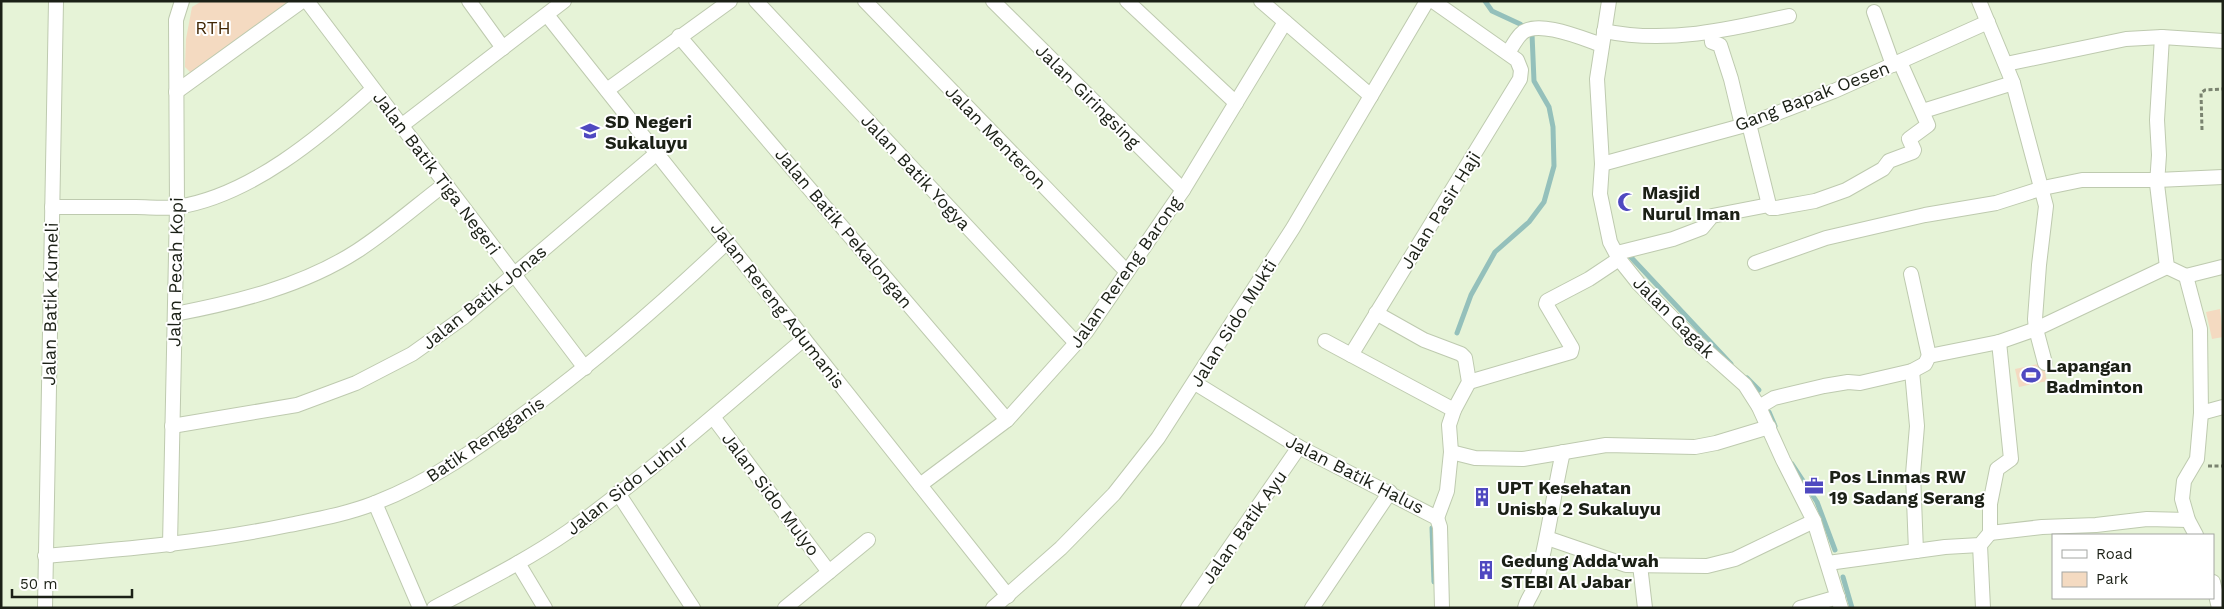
<svg xmlns="http://www.w3.org/2000/svg" width="2224" height="609" font-family="'Work Sans',sans-serif">
<style>
.green{fill:#f4dac1}
.lines{fill:none;stroke-linecap:round;stroke-linejoin:round}
.stream{stroke:#94c0bb;stroke-width:5}
.minor-casing{stroke:#becaaf;stroke-width:16}
.path{stroke:#7a8370;stroke-width:3;stroke-dasharray:4 2.5;stroke-linecap:butt}
.minor{stroke:#fff;stroke-width:14}
.labels{text-anchor:middle;dominant-baseline:central;stroke-width:4;stroke-linejoin:round;paint-order:stroke}
.park-label{font-size:18px;fill:#402604;stroke:#fff}
.street-label{font-size:18px;fill:#1b2016;stroke:#fff}
.poi-label{font-size:18px;font-weight:bold;fill:#1b2016;stroke:#fff;text-anchor:start}
</style>
<rect width="100%" height="100%" fill="#e6f3d7"/>
<!-- green -->
<g class="green">
<path d="M202 1H286V3L191 73 185 67 186 39 192 7Z"/>
<path d="M2220 309 2223 337 2212 339 2206 312Z"/>
<path d="M2043 363 2047 381 2019 387 2015 369Z"/>
</g>
<g class="lines">
<!-- stream -->
<g class="stream">
<path d="M1627 253 1731 364"/>
<path d="M1457 333 1471 295 1495 252 1529 222 1544 202 1554 166 1553 127 1549 107 1534 81 1532 34 1520 24 1492 11 1485 1"/>
<path d="M1747 378 1759 390"/>
<path d="M1769 412 1775 426"/>
<path d="M1792 464 1817 502 1835 550"/>
<path d="M1432 528 1434 582"/>
<path d="M1843 577 1852 608"/>
</g>
<!-- minor casing -->
<g class="minor-casing">
<g id="minor">
<path d="M307 1 585 368"/>
<path d="M469 1 503 48"/>
<path d="M756 1 1076 343"/>
<path d="M865 1 1127 272"/>
<path d="M993 1 1183 190"/>
<path d="M1127 1 1236 103"/>
<path d="M1261 1 1371 96"/>
<path d="M1609 1 1597 79 1602 164 1600 194 1610 242 1619 259 1639 284 1691 337 1745 385 1759 407 1783 460 1814 521 1841 608"/>
<path d="M1979 1 2013 83 2046 206 2039 265 2035 319 2036 329 2045 363"/>
<path d="M1874 12 1893 65"/>
<path d="M547 15 1008 596"/>
<path d="M1604 31C1666 44 1728 30 1789 16"/>
<path d="M1711 32 1712 42 1720 45 1731 79 1742 125"/>
<path d="M679 36 1007 420"/>
<path d="M2162 37 2157 120 2159 155 2157 184 2167 267 2186 276 2200 329 2201 413 2197 459 2184 481 2182 499 2188 520 2196 535"/>
<path d="M1508 53C1512 47 1516 39 1521 34 1536 18 1584 39 1602 45"/>
<path d="M2006 64 2126 39 2162 37 2223 41"/>
<path d="M607 90 730 1"/>
<path d="M176 92 302 1"/>
<path d="M1923 111 2013 83"/>
<path d="M1749 124 1769 205"/>
<path d="M401 126 564 1"/>
<path d="M1602 164 1749 124 1834 91 1988 22"/>
<path d="M52 207C80 207 108 207 136 207 149 207 164 209 177 207 250 196 321 136 373 89"/>
<path d="M1617 253 1673 239 1702 228 1712 216 1769 205 1771 208H1776L1815 201 1846 190 1883 169 1889 161 1913 152 1914 150 1909 139 1928 125 1900 62"/>
<path d="M1755 263 1826 238 1925 215 1996 203 2043 188 2082 180H2157L2223 177"/>
<path d="M1911 274 1929 356"/>
<path d="M2186 276 2222 267"/>
<path d="M1376 313 1424 340 1461 354 1465 358 1469 382 1454 410 1449 425 1451 452 1447 491 1437 518"/>
<path d="M175 314C237 302 303 286 357 251 388 231 416 206 445 184"/>
<path d="M1325 341 1454 410"/>
<path d="M1351 355 1520 79 1521 70 1517 60 1433 1"/>
<path d="M1912 371 1917 426 1913 474 1916 551"/>
<path d="M1469 382 1571 352 1572 348 1546 304 1547 301 1589 279 1619 259"/>
<path d="M1195 383 1299 447 1437 518 1440 527 1442 608"/>
<path d="M1759 407 1774 398 1824 386 1848 382 1860 383 1912 371 1925 364 1929 356 1999 342 2036 329 2167 267"/>
<path d="M2201 413 2223 407"/>
<path d="M713 417 829 572"/>
<path d="M172 426 297 405 356 383 412 354 464 317 657 153"/>
<path d="M1451 452 1475 458 1523 459 1606 445 1695 447 1716 443 1769 427"/>
<path d="M920 485 1007 420 1086 332 1183 190 1285 22"/>
<path d="M618 493 693 608"/>
<path d="M375 503 420 608"/>
<path d="M1990 533 2042 527 2096 525 2147 519 2188 520"/>
<path d="M1547 538 1626 565 1707 566 1735 559 1814 521"/>
<path d="M170 545 177 207 176 20 182 1"/>
<path d="M1980 545 1983 608"/>
<path d="M45 556C127 549 208 542 289 525 318 519 347 514 375 503 434 480 478 448 528 411 598 359 664 302 727 242"/>
<path d="M518 563 545 608"/>
<path d="M1828 563 1945 547 1980 545 1990 533V504L1997 469 2011 459 1999 342"/>
<path d="M1640 565 1645 608"/>
<path d="M2213 582 2219 608"/>
<path d="M45 608 56 1"/>
<path d="M434 608C479 584 526 561 569 531 651 472 727 404 804 339"/>
<path d="M785 608 868 540"/>
<path d="M993 608 1061 548 1114 494 1158 438 1293 228 1427 1"/>
<path d="M1188 608 1299 447"/>
<path d="M1312 608 1390 492"/>
<path d="M1525 608C1527 599 1534 592 1536 583 1548 540 1553 496 1563 452"/>
<path d="M1800 608 1838 597"/>
</g>
</g>
<!-- path -->
<g class="path">
<path d="M2202 130 2201 93 2205 90 2223 89"/>
<path d="M2208 466H2223"/>
</g>
<!-- minor -->
<use href="#minor" class="minor"/>
</g>
<!-- icons -->
<defs>
<g id="school-bare" transform="scale(1.5)"><path d="M0-5L7-2L0 1L-7-2ZM-4 1L0 2.5L4 1V4Q0 6-4 4Z" fill="#4f49c0" stroke="#fff" stroke-width="2.5" paint-order="stroke"/></g>
<g id="mosque-bare" transform="scale(1.5)"><path d="M3.5-4.9A6 6 0 1 0 3.5 4.9A5 5 0 1 1 3.5-4.9Z" fill="#4f49c0" stroke="#fff" stroke-width="2.5" paint-order="stroke"/></g>
<g id="stadium-bare" transform="scale(1.5)"><path d="M0-5a6.5 5 0 1 0 0 10a6.5 5 0 1 0 0-10ZM-3.5-1.8h7v3.6h-7Z" fill="#4f49c0" stroke="#fff" stroke-width="2.5" paint-order="stroke"/></g>
<g id="office-bare" transform="scale(1.5)"><path d="M-6-3h4V-5.5h4V-3h4V5H-6ZM-1-4.5V-3h2v-1.5ZM-6 0V1H6V0Z" fill="#4f49c0" stroke="#fff" stroke-width="2.5" paint-order="stroke"/></g>
<g id="building-bare" transform="scale(1.5)"><path d="M-4-6H4V6H1V3H-1V6H-4ZM-2.5-4.3h1.7v1.8h-1.7ZM.8-4.3h1.7v1.8H.8ZM-2.5-1h1.7V.8h-1.7ZM.8-1h1.7V.8H.8Z" fill="#4f49c0" stroke="#fff" stroke-width="2.5" paint-order="stroke"/></g>
</defs>
<g fill-rule="evenodd">
<use href="#school-bare" x="590" y="131"/>
<use href="#mosque-bare" x="1627" y="202"/>
<use href="#stadium-bare" x="2031" y="375"/>
<use href="#office-bare" x="1814" y="486"/>
<use href="#building-bare" x="1482" y="497"/>
<use href="#building-bare" x="1486" y="570"/>
</g>
<g class="labels">
<!-- park labels -->
<g class="park-label">
<text x="213" y="27">RTH</text>
</g>
<!-- street labels -->
<g class="street-label">
<text transform="translate(1088 96) rotate(45)">Jalan Giringsing</text>
<text transform="translate(1812 96) rotate(-21)">Gang Bapak Oesen</text>
<text transform="translate(996 137) rotate(46)">Jalan Menteron</text>
<text transform="translate(916 172) rotate(47)">Jalan Batik Yogya</text>
<text transform="translate(437 173) rotate(53)">Jalan Batik Tiga Negeri</text>
<text transform="translate(1440 210) rotate(-58)">Jalan Pasir Haji</text>
<text transform="translate(844 228) rotate(50)">Jalan Batik Pekalongan</text>
<text transform="translate(175 272) rotate(-89)">Jalan Pecah Kopi</text>
<text transform="translate(1125 272) rotate(-55)">Jalan Rereng Barong</text>
<text transform="translate(484 297) rotate(-39)">Jalan Batik Jonas</text>
<text transform="translate(50 304) rotate(-89)">Jalan Batik Kumeli</text>
<text transform="translate(778 305) rotate(52)">Jalan Rereng Adumanis</text>
<text transform="translate(1674 317) rotate(45)">Jalan Gagak</text>
<text transform="translate(1233 323) rotate(-58)">Jalan Sido Mukti</text>
<text transform="translate(485 439) rotate(-34)">Batik Rengganis</text>
<text transform="translate(1355 474) rotate(27)">Jalan Batik Halus</text>
<text transform="translate(627 485) rotate(-38)">Jalan Sido Luhur</text>
<text transform="translate(771 494) rotate(53)">Jalan Sido Mulyo</text>
<text transform="translate(1244 527) rotate(-55)">Jalan Batik Ayu</text>
</g>
<!-- poi labels -->
<g class="poi-label">
<text x="605" y="121">SD Negeri<tspan x="605" dy="21">Sukaluyu</tspan></text>
<text x="1642" y="192">Masjid<tspan x="1642" dy="21">Nurul Iman</tspan></text>
<text x="2046" y="365">Lapangan<tspan x="2046" dy="21">Badminton</tspan></text>
<text x="1829" y="476">Pos Linmas RW<tspan x="1829" dy="21">19 Sadang Serang</tspan></text>
<text x="1497" y="487">UPT Kesehatan<tspan x="1497" dy="21">Unisba 2 Sukaluyu</tspan></text>
<text x="1501" y="560">Gedung Adda'wah<tspan x="1501" dy="21">STEBI Al Jabar</tspan></text>
</g>
</g>
<!-- border -->
<rect width="2224" height="609" fill="none" stroke="#1b2016" stroke-width="5"/>
<!-- legend -->
<rect x="2052" y="534" width="162" height="65" fill="#ffffff" stroke="#a4a6a2"/>
<rect x="2062" y="550" width="25" height="8" fill="#ffffff" stroke="#a4a6a2"/>
<text x="2096" y="559" font-size="15" fill="#1b2016">Road</text>
<rect x="2062" y="572" width="25" height="15" fill="#f4dac1" stroke="#a4a6a2"/>
<text x="2096" y="584" font-size="15" fill="#1b2016">Park</text>
<!-- scale -->
<path d="M12 589v8h120v-8" fill="none" stroke="#1b2016" stroke-width="2.5"/>
<text x="20" y="589" font-size="15" fill="#1b2016" stroke="#ffffff" stroke-width="4" paint-order="stroke">50 m</text>
</svg>
